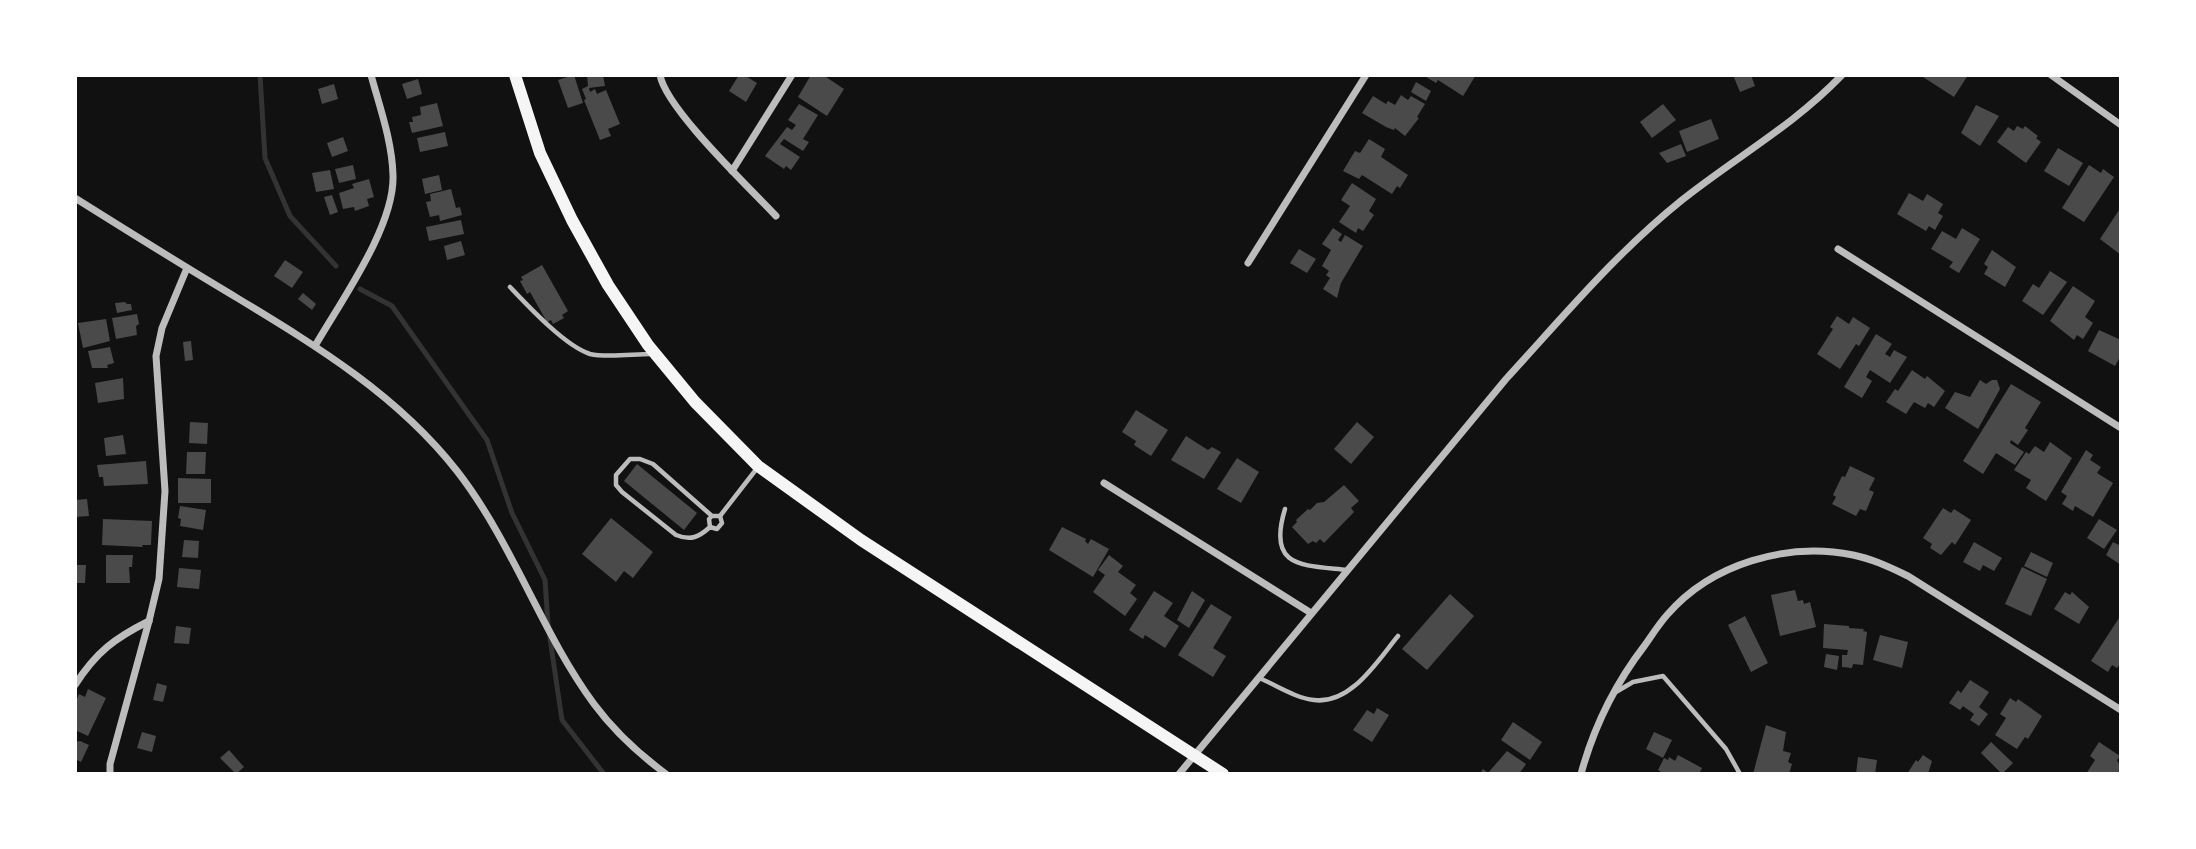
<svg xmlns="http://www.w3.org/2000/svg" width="2196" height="849" font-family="Spectral,serif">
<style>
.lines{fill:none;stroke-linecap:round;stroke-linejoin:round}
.stream{stroke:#333;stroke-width:5}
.building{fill:#4a4a4a}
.service{stroke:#bcbcbc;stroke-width:4.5}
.minor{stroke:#bcbcbc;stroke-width:7}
.secondary{stroke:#f5f5f5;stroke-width:12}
</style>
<rect width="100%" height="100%" fill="#111"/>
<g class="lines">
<!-- stream -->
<g class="stream">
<path d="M260 75 265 158 290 216 336 266"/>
<path d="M360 289 392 306 487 440 512 513 545 580 548 625 562 720 604 774"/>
</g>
</g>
<!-- building -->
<g class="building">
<path d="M574 75 583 103 568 108 558 80Z"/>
<path d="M587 75H603L605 86 589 88 590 92 595 89 597 94 606 90 620 124 608 129 611 136 600 140 584 100 586 99 582 89 588 86Z"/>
<path d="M739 75H744L757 83 746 102 729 91Z"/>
<path d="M811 75H823L844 89 827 116 798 97Z"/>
<path d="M1423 75H1476L1463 96 1438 80 1436 83Z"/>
<path d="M1733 75H1751L1755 86 1740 92Z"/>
<path d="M1924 75H1968L1954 97 1923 77Z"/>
<path d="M418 79 422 94 407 99 402 84Z"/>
<path d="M1416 82 1431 91 1426 101 1411 92Z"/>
<path d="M334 84 338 99 322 104 318 89Z"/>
<path d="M1401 95 1408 100 1411 96 1425 104 1417 117 1419 118 1405 136 1395 128 1394 130 1386 127 1362 113 1373 96 1386 104 1388 101 1395 105Z"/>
<path d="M437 103 443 126 412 133 409 122H413L412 117 421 115 420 107Z"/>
<path d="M799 104 818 115 803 139 809 142 803 151 784 139 780 144 800 157 791 170 786 166 784 169 765 156 787 127 792 130 796 125 788 120Z"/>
<path d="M1663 104 1676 120 1652 138 1640 122Z"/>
<path d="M1976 105 1999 116 1980 146 1961 133Z"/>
<path d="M1711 119 1719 139 1687 152 1679 131Z"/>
<path d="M2017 126 2023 129 2025 126 2038 136 2036 138 2041 142 2026 163 1997 142 2008 127 2014 131Z"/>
<path d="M445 132 448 146 420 152 417 138Z"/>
<path d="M343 137 348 151 332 157 327 143Z"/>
<path d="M1369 139 1385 149 1381 157 1408 175 1400 188 1397 186 1392 194 1362 175 1359 179 1343 171 1355 151 1360 153Z"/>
<path d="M1681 144 1686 156 1667 163 1659 153Z"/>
<path d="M2058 148 2083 163 2069 186 2044 171Z"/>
<path d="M353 165 356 179 339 183 335 169Z"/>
<path d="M2089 165 2101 173 2103 169 2114 177 2084 222 2062 208Z"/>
<path d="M330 170 334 189 316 192 312 173Z"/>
<path d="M439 175 442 190 425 194 422 179Z"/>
<path d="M369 179 374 197 367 199 369 206 355 211 354 207 343 209 339 193 354 188 352 184Z"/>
<path d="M1352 183 1376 199 1369 211 1374 215 1363 231 1358 228 1356 233 1339 222 1350 206 1341 200Z"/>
<path d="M451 189 456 208 460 207 462 215 440 221 439 215 430 217 426 202 431 201 430 194Z"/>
<path d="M1909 193 1923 201 1927 194 1943 204 1938 213 1943 216 1935 230 1929 226 1926 231 1897 214Z"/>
<path d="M332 195 338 212 330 215 324 197Z"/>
<path d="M2121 207V255L2100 239Z"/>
<path d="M461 220 464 234 429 241 426 227Z"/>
<path d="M1333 228 1342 234 1338 240 1341 242 1345 235 1363 246 1341 283 1337 298 1323 289 1330 278 1326 275 1329 271 1322 266 1331 250 1322 244Z"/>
<path d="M1962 228 1980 239 1959 273 1949 267 1953 262 1931 249 1942 231 1956 239Z"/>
<path d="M461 241 465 255 447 260 444 246Z"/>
<path d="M1299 249 1316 259 1307 273 1290 263Z"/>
<path d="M1992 250 2016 267 2005 287 1984 274 1988 267 1984 264Z"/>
<path d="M285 260 303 272 292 288 274 276Z"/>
<path d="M542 265 568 311 562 315 564 318 553 324 551 320 547 322 530 292 527 294 520 281 523 280 521 277Z"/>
<path d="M2050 271 2067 282 2043 315 2022 301 2033 284 2039 288Z"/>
<path d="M2073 286 2095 301 2085 317 2093 323 2083 339 2077 335 2074 340 2050 321Z"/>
<path d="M303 293 316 304 312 310 298 299Z"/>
<path d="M125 302 127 304H131L132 310 117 313 115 303Z"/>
<path d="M137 314 139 324 136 326 137 335 116 339 112 318Z"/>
<path d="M1837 316 1849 324 1853 317 1870 328 1859 346 1856 344 1840 369 1817 354 1833 329 1830 327Z"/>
<path d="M106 319 110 341 83 348 78 323Z"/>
<path d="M2099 330 2121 340V355L2115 366 2088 351Z"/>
<path d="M1876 334 1892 344 1885 354 1890 357 1894 350 1907 357 1890 383 1870 370 1866 377 1872 381 1862 398 1844 387Z"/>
<path d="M191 341 193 360 185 361 183 342Z"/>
<path d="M110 347 114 363 107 365 108 368H92L88 351Z"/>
<path d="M1912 370 1925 379 1927 376 1945 391 1934 407 1928 403 1925 408 1914 402 1906 414 1886 402 1895 389 1898 391Z"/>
<path d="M123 378 124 399 98 403 95 383Z"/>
<path d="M1980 380 1986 384 1992 380H1997L2000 389 1978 429 1945 408 1955 392 1970 397Z"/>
<path d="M2011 384 2041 402 2025 428 2028 430 2018 445 2011 440 2010 443 2024 452 2015 465 1996 453 1983 474 1963 461Z"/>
<path d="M1136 410 1168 430 1151 456 1134 445 1136 441 1122 432Z"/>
<path d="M190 422 208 423 207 444 189 443Z"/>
<path d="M1357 422 1374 437 1351 464 1334 449Z"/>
<path d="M123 435 126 454 106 456 104 438Z"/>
<path d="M1186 436 1208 450 1212 447 1221 452 1204 479 1171 460Z"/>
<path d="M2050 442 2072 458 2046 501 2026 488 2031 480 2014 470 2026 452 2029 454 2035 446 2044 452Z"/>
<path d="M2086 450 2093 455 2090 460 2101 467 2097 473 2113 483 2093 517 2075 506 2073 511 2062 504 2067 496 2061 492Z"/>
<path d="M187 452H206L205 474H186Z"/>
<path d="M1237 458 1259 472 1241 503 1217 489Z"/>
<path d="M146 461 148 484 104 486 103 477H99L97 465Z"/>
<path d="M637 464 697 513 684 530 624 481Z"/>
<path d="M1850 466 1875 478 1869 490 1874 492 1866 511 1860 509 1856 516 1832 504 1836 497 1833 495 1842 476 1845 477Z"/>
<path d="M178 478 211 479V503H178Z"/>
<path d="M1344 485 1359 501 1351 508 1354 512 1324 543 1320 539 1316 543 1313 541 1308 544 1292 527 1297 522 1296 520 1308 509 1310 510 1317 503 1324 502Z"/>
<path d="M87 499 89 516 75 517V500Z"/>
<path d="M180 506 206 510 203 530 180 526 181 519 178 518Z"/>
<path d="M1943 508 1951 513 1954 509 1971 520 1955 545 1952 542 1941 555 1930 548 1932 544 1923 538Z"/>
<path d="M611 518 653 552 633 578 624 571 616 582 582 554Z"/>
<path d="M103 519 152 521 151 545H142L143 547 102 545Z"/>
<path d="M2099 519 2117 530 2104 549 2087 538Z"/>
<path d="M1062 527 1086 539 1085 541 1088 544 1091 539 1109 549 1093 577 1049 550Z"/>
<path d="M184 540 199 541 198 558 182 557Z"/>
<path d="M1974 542 2002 558 1994 571 1983 565 1980 571 1963 562Z"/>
<path d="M2113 542 2121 546V565L2106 555Z"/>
<path d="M2031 552 2053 563 2047 577 2024 566Z"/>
<path d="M106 555H133L132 567H129L130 583H106Z"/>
<path d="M1109 555 1123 566 1118 572 1136 585 1130 593 1137 599 1125 616 1093 592 1105 575 1098 570Z"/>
<path d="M75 565H86L85 583H75Z"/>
<path d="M2022 567 2047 579 2031 616 2005 604Z"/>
<path d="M179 568 201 570 199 589 177 587Z"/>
<path d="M1795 590 1798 601 1803 600 1804 604 1810 602 1816 627 1780 636 1771 595Z"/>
<path d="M1154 591 1173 603 1164 616 1179 626 1165 648 1145 635 1143 639 1129 630Z"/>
<path d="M1192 591 1205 600 1189 628 1177 620Z"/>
<path d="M2065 592 2070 595 2072 592 2089 607 2079 624 2054 609Z"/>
<path d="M1450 594 1474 616 1427 670 1402 649Z"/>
<path d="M1211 604 1232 617 1213 648 1226 656 1213 677 1178 655Z"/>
<path d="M1745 616 1768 663 1751 672 1728 625Z"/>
<path d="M2119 618 2121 663 2117 668 2112 665 2108 672 2091 661Z"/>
<path d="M1824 624 1849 626V628L1864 629 1863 631 1867 632 1863 665 1853 664 1852 668 1842 667V655H1847L1848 650 1823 648Z"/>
<path d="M176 626 191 628 189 644 174 643Z"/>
<path d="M1880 635 1908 642 1902 668 1873 660Z"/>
<path d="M1826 654 1839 656 1837 670 1824 667Z"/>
<path d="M1970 680 1989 692 1979 707 1988 714 1979 726 1970 720 1974 714 1963 706 1960 710 1949 703 1958 690 1961 693Z"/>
<path d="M157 683 167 686 163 702 153 700Z"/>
<path d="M88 689 106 698 88 736 75 730V703L79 694 85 697Z"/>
<path d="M2010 698 2016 702 2018 699 2042 716 2028 739 2025 737 2017 749 1995 735 2006 718 2000 714Z"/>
<path d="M1377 708 1389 715 1372 742 1353 730 1367 710 1374 714Z"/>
<path d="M1513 722 1542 742 1530 760 1501 740Z"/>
<path d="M1766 725 1786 732 1783 751 1791 753 1788 762 1792 764 1789 774H1753Z"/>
<path d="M142 732 156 736 152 752 137 748Z"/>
<path d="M1654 732 1672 740 1663 758 1646 749Z"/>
<path d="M80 741 89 745 81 762 75 759V742Z"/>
<path d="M1991 742 2013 763 2002 774 1981 753Z"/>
<path d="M2099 742 2120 756 2117 760 2121 768 2117 774H2086L2095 760 2090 756Z"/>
<path d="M229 750 244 767 236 774 220 758Z"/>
<path d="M1507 751 1526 764 1519 774H1480L1483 769 1488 773Z"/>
<path d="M1678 755 1702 768 1699 774H1660L1661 772 1658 770 1664 758 1668 760 1669 757 1675 761Z"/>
<path d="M1923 755 1932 761 1928 774H1907L1916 760 1918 762Z"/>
<path d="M1858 757 1877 760 1875 774H1856Z"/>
</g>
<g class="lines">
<!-- service -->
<g class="service">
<path d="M510 287C528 306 565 346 590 354 606 358 634 354 651 354"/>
<path d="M1285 509C1267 568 1301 565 1347 570"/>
<path d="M720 516 758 467"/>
<path d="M710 527 717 529 722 523 720 516H712L709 519 710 527C699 537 691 541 676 535L622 492 616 485V475L630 459H640L653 464 712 516"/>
<path d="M1259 678C1276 685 1295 698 1314 700 1351 705 1378 660 1398 636"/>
<path d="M1616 692 1633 682 1663 676 1726 749 1740 774"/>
</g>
<!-- minor -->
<g class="minor">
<path d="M660 75C666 109 750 188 776 216"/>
<path d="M2051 75 2121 125"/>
<path d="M732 171 792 75"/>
<path d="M75 198C126 230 177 262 229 293 313 344 396 393 457 471 513 543 541 632 594 704 614 731 639 754 666 774"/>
<path d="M1838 249 2121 428"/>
<path d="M1248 263 1366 75"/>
<path d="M315 346C341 301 395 226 393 175 392 141 380 108 371 75"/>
<path d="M1104 483 1311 613"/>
<path d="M75 685C96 652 115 638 149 621"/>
<path d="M110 774V764L149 621 159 579 165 491 156 356 162 328 187 268"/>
<path d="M1179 774 1506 379C1562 318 1617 252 1682 200 1736 157 1793 126 1842 75"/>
<path d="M1581 774C1594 726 1615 684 1645 645 1652 635 1659 624 1667 615 1712 563 1787 542 1853 555 1873 559 1891 568 1908 576L2121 710"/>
</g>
<!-- secondary -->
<path class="secondary" d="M515 75 540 153 572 220 608 285 648 345 695 402 758 466 861 540 1223 774"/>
</g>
<!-- border -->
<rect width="2196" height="849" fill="none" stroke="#ffffff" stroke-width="154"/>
</svg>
